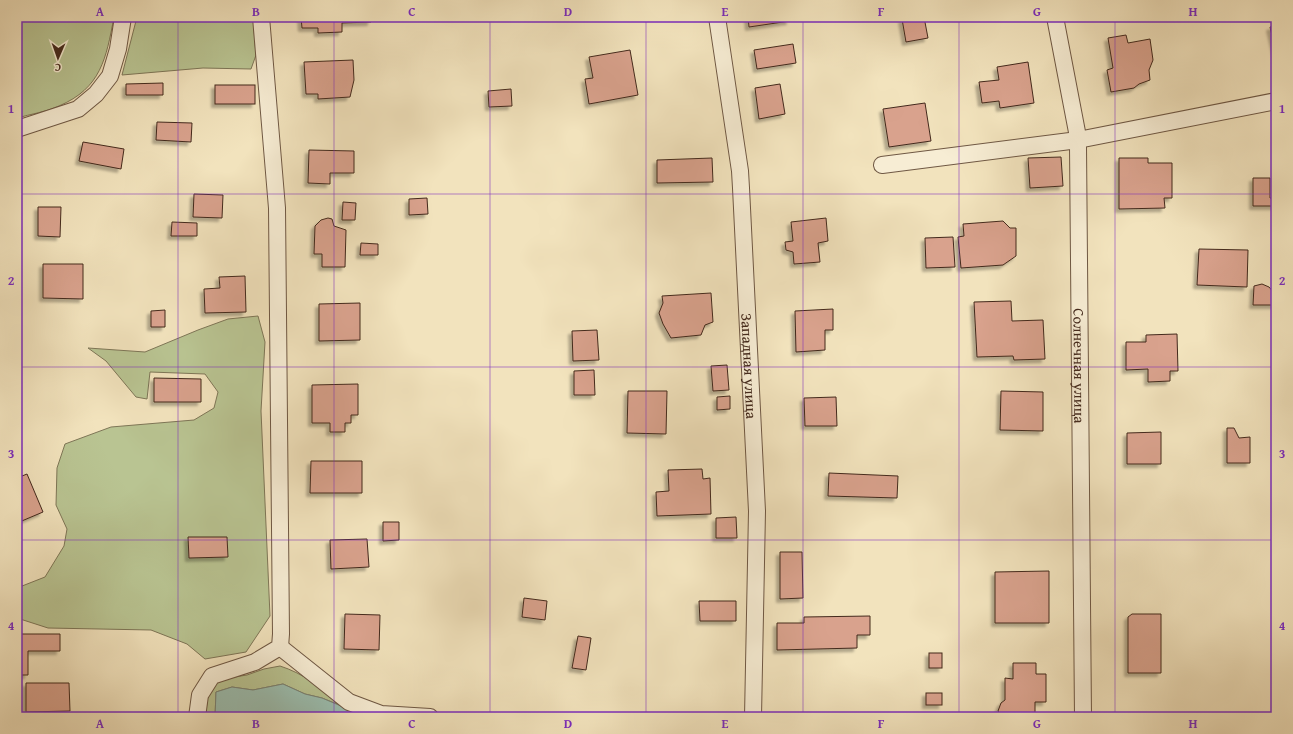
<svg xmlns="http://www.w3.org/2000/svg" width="1293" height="734" font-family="'Gentium Book Plus',serif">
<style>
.green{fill:#b9c492;stroke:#7e7657}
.water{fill:#9bbeb0;stroke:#788275}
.building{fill:#d9a28d;stroke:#43291c;filter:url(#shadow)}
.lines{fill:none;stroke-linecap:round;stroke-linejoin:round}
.minor-casing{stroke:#6f5844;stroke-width:18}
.minor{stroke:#f7edd4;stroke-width:16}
.grid{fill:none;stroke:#7b2cbf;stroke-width:1;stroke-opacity:0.55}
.labels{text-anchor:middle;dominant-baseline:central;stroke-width:3;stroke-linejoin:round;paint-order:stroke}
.street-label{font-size:15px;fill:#43291c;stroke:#f7edd4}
.neatline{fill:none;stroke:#7b2cbf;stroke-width:1.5}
.grid-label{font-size:13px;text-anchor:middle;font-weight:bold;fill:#7b2cbf}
</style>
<defs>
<filter id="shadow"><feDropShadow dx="-3.5" dy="3.5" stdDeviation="1" flood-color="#0004"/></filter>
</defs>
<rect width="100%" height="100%" fill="#f2e3bd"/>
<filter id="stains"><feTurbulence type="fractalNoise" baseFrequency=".005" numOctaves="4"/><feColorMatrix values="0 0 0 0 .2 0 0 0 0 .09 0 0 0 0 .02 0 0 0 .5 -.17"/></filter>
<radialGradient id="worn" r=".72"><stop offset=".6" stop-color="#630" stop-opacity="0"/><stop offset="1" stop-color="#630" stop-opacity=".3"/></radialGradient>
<!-- green -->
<g class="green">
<path d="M17 17H114C106 59 101 88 59 106 46 112 31 114 17 118Z"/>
<path d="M137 17H253L256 55 251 69 203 68 122 75Z"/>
<path d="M258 316 265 342 261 411 270 616 246 652 205 659 187 644 151 630 48 628 17 618V588L45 577 64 546 67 529 56 505 57 468 65 444 111 427 194 420 214 408 218 392 205 374 150 372 147 399 136 397 106 361 88 348 145 352 198 330 228 319Z"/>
<path d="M280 666C302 673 322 687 337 704L322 698 305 694 283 684 253 690 232 687 216 692 215 717H205L208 696 215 684 228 678 247 675 264 669Z"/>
</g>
<!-- water -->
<path class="water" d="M283 684 305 694 322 698 341 706 352 712 356 717H215L216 692 232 687 253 690Z"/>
<!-- building -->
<g class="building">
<path d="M301 17H371V22L342 23V32L318 33V28H302Z"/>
<path d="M748 17H789L790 21 749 27Z"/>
<path d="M914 17H924L928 38 906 42 902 19Z"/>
<path d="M1276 26V53L1270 27Z"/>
<path d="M1126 35 1128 43 1150 39 1153 60 1149 70 1150 80 1139 84 1134 88 1111 92 1107 70 1113 68 1108 38Z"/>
<path d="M793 44 796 63 757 69 754 50Z"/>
<path d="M630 50 638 95 589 104 585 79 593 78 589 57Z"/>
<path d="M353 60 354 80 350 97 318 99V94H306L304 62Z"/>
<path d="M1028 62 1034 103 1000 108 999 101 982 103 979 82 999 80 997 67Z"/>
<path d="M163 83V95H126V84Z"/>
<path d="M780 84 785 114 759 119 755 88Z"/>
<rect x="215" y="85" width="40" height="19"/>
<path d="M511 89 512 106 489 107 488 91Z"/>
<path d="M925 103 931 141 889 147 883 109Z"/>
<path d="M157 122 192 123 191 142 156 140Z"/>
<path d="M83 142 124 149 121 169 79 161Z"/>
<path d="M309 150 354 151V173H330V184L308 183Z"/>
<path d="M1061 157 1063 186 1030 188 1028 158Z"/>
<path d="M712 158 713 182 657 183V160Z"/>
<path d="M1119 158H1148V163H1172V198H1164L1165 208 1119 209Z"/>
<path d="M1253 178H1270V198H1276V206H1253Z"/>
<path d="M194 194 223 195 222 218 193 217Z"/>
<path d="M427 198 428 214 409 215V199Z"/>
<path d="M343 202 356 203 355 220H342Z"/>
<path d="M38 207H61L60 237 38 236Z"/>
<path d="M328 218 332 219 334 226 346 230 345 267H322V254H314L315 226 321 220Z"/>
<path d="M826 218 828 241 818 243 820 262 794 264 793 252 786 250 785 242 793 241 791 222Z"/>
<path d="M1003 221 1010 228H1016V256L1003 265 961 268 958 237 964 236 963 224Z"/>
<path d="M172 222 197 223V236H171Z"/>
<path d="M953 237 955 267 926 268 925 238Z"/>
<path d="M361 243 378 244V255H360Z"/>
<path d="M1199 249 1248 250 1247 287 1197 285Z"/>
<path d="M43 264H83V299L43 298Z"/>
<path d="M245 276 246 312 205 313 204 289 220 288 219 277Z"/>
<path d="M1262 284 1269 287 1276 295V305H1253L1254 286Z"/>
<path d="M711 293 713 322 705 325 701 335 671 338 663 324 659 313 663 303 662 296Z"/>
<path d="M1011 301 1012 321 1043 320 1045 359 1014 360 1013 356 977 357 974 302Z"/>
<path d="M360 303V340L319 341V304Z"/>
<path d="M833 309V330H825V350L796 352 795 311Z"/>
<path d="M165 310V327H151V311Z"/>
<path d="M597 330 599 360 573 361 572 331Z"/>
<path d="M1177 334 1178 371H1170V381L1148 382V369L1126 370V342H1146V335Z"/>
<path d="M727 365 729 390 713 391 711 366Z"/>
<path d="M594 370 595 395H574V371Z"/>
<path d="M154 378 201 379V402H154Z"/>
<path d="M358 384V415H351V423H345V432H330V423H312V385Z"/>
<path d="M628 391H667L666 434 627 433Z"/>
<path d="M1001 391 1043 392V431L1000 430Z"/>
<path d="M730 396V409L717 410V397Z"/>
<path d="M836 397 837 426H805L804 398Z"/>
<path d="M1227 428H1234L1239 438 1250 437V463H1227Z"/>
<path d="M1161 432V464H1127V433Z"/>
<path d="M311 461H362V493H310Z"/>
<path d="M702 469 703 479 710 478 711 514 657 516 656 492 669 491 668 470Z"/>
<path d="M829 473 898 476 897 498 828 496Z"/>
<path d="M27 474 43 512 17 523V478Z"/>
<path d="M736 517 737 538H716V518Z"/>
<path d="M383 522H399V540L383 541Z"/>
<path d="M188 537H227L228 557 189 558Z"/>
<path d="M367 539 369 567 331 569 330 540Z"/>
<path d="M780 552H802L803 598 780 599Z"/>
<path d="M1049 571V623H995V572Z"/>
<path d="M524 598 547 601 545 620 522 617Z"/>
<path d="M699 601H736V621H700Z"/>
<path d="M345 614 380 615 379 650 344 649Z"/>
<path d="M1132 614H1161V673H1128V617Z"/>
<path d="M870 616V635H857V648L777 650V623H804V617Z"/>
<path d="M17 634H60V651H28V675H17Z"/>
<path d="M578 636 591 638 586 670 572 668Z"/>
<rect x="929" y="653" width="13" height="15"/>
<path d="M1013 663H1036V674H1046V702H1035V717H1003L998 711 1001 703 1005 700V678L1013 679Z"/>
<path d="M26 683H69L70 711 26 712Z"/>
<rect x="926" y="693" width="16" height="12"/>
</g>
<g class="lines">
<!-- minor casing -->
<g class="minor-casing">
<g id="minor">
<path id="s1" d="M717 17 740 171 741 188 757 511 753 717"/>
<path id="s2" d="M1055 17 1077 132 1078 147 1083 717"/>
<path d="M17 129 78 109 96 94 110 76 118 49 123 17"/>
<path d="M882 165 1078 140 1276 101"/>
<path d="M280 647 349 702 381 714 430 717"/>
<path d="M197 717 200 695 212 676 255 662 280 647 281 634 277 208 261 17"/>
</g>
</g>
<!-- minor -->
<use href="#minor" class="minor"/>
</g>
<!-- grid -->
<path class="grid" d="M178 17V717M334 17V717M490 17V717M646 17V717M803 17V717M959 17V717M1115 17V717M17 194H1276M17 367H1276M17 540H1276"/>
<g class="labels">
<!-- street labels -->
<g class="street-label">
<text stroke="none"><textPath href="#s1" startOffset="351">Западная улица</textPath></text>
<text stroke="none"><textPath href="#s2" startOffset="351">Солнечная улица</textPath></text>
</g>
</g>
<!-- margin -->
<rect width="1293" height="734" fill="none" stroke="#f2e3bd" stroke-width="44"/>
<!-- north arrow -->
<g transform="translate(58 58) rotate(182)" stroke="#f7edd4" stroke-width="3" paint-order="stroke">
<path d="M0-3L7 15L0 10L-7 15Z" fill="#43291c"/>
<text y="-6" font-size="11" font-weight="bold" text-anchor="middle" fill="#43291c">С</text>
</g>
<rect x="22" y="22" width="1249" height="690" class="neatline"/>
<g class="grid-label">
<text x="100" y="16">A</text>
<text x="256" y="16">B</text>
<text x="412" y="16">C</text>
<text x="568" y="16">D</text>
<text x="725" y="16">E</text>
<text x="881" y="16">F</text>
<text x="1037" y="16">G</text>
<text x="1193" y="16">H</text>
<text x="11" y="113">1</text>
<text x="1282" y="113">1</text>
<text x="11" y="285">2</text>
<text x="1282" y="285">2</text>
<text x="11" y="458">3</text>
<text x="1282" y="458">3</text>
<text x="11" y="630">4</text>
<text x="1282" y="630">4</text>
<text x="100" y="728">A</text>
<text x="256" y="728">B</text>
<text x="412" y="728">C</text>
<text x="568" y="728">D</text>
<text x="725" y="728">E</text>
<text x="881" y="728">F</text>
<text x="1037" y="728">G</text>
<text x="1193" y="728">H</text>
</g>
<rect width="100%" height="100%" filter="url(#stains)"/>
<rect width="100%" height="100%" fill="url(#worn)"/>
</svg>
